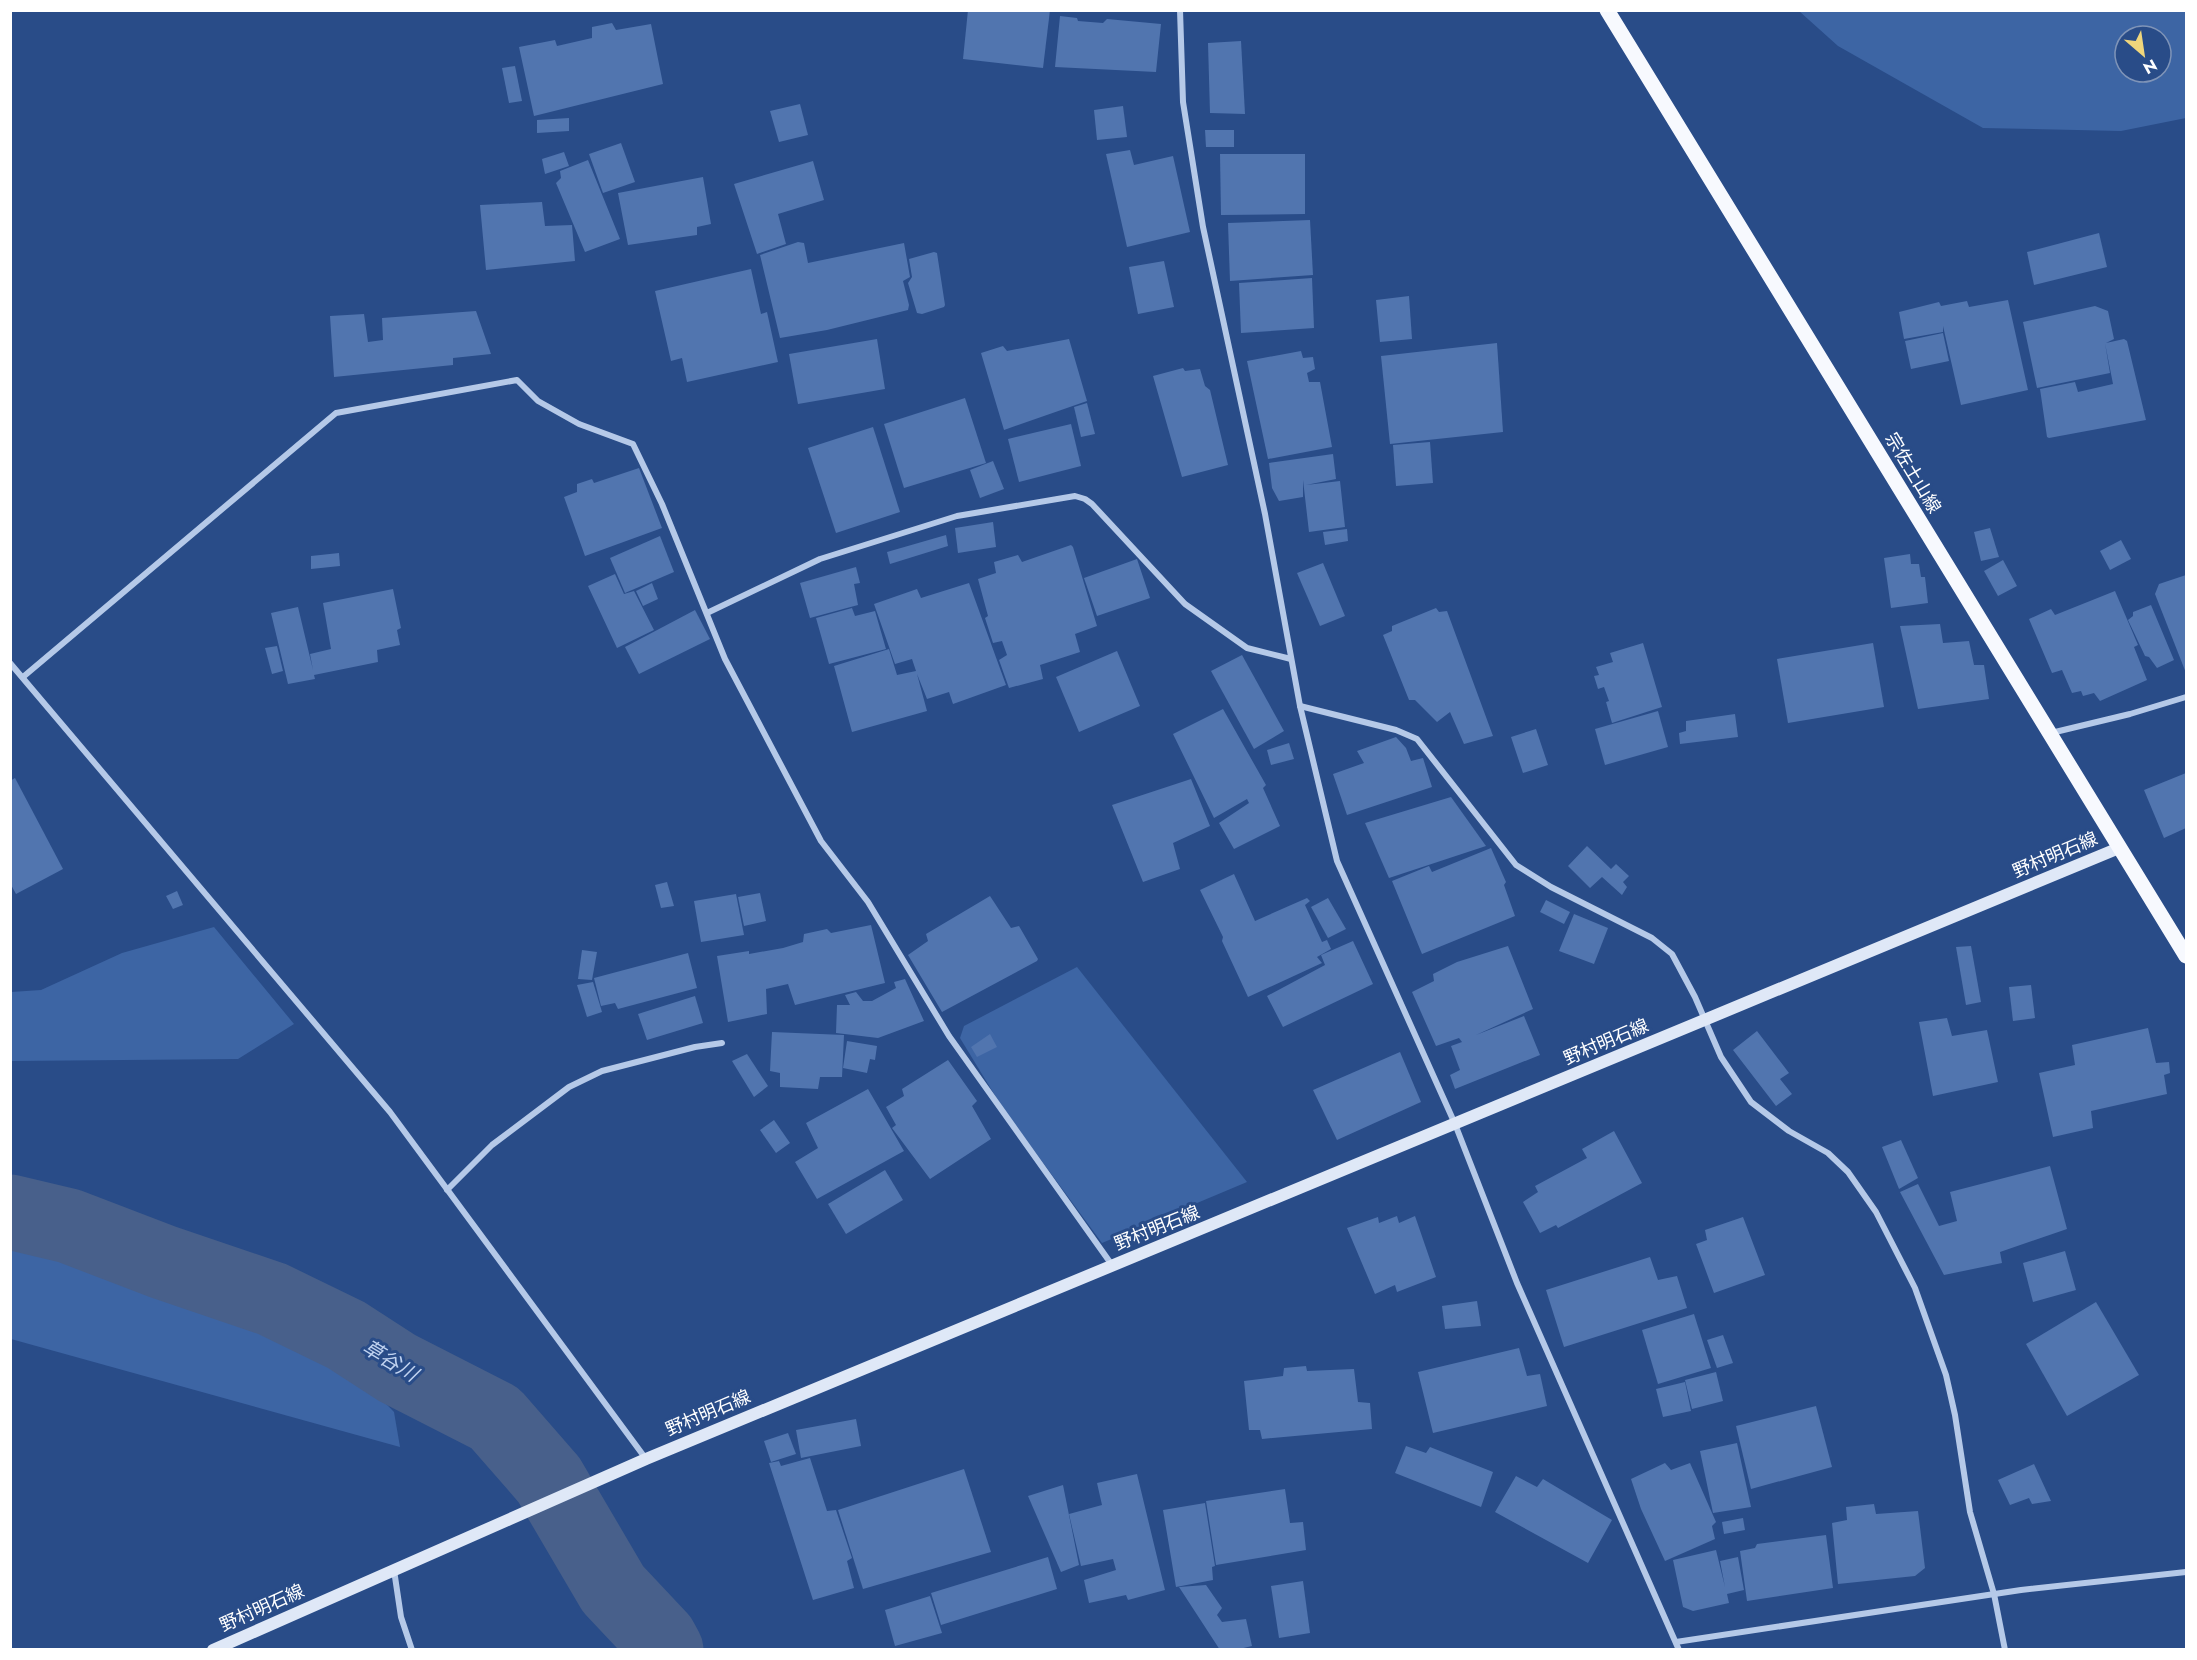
<svg xmlns="http://www.w3.org/2000/svg" width="2197" height="1660" font-family="Jost,'Noto Sans JP',sans-serif">
<style>
.green{fill:#3d65a4;fill-rule:evenodd}
.lines{fill:none;stroke-linecap:round;stroke-linejoin:round}
.river{stroke:#48608b;stroke-width:75}
.building{fill:#5175af}
.minor{stroke:#b5c9e8;stroke-width:6}
.secondary{stroke:#dfe8f7;stroke-width:12}
.primary{stroke:#f7f9fe;stroke-width:15}
.labels{text-anchor:middle;dominant-baseline:central;stroke-width:6;stroke-linejoin:round;paint-order:stroke}
.street-label{font-size:18px;fill:#fff;stroke:#294c88}
.water-label{font-size:20px;font-style:italic;fill:#c1d3f0;stroke:#294c88}
</style>
<rect width="100%" height="100%" fill="#294c88"/>
<!-- green -->
<g class="green">
<path d="M1799 11H2186V118L2121 131 1983 128 1838 46ZM2125 36H2161V72H2125Z"/>
<path d="M214 927 294 1024 238 1059 11 1061V992L41 990 122 953Z"/>
<path d="M1077 967 1247 1182 1102 1243 1002 1107 960 1038 964 1026Z"/>
<path d="M10 1247 146 1286 326 1342 394 1412 400 1447 11 1339Z"/>
</g>
<g class="lines">
<!-- river -->
<path class="river" d="M10 1212 69 1226 163 1262 272 1299 346 1335 397 1368 495 1418 549 1480 613 1589 660 1639 666 1650"/>
</g>
<!-- building -->
<g class="building">
<path d="M968 10H1050L1043 68 963 59Z"/>
<path d="M1060 16 1077 18 1078 21 1103 23 1107 19 1161 24 1156 72 1055 67Z"/>
<path d="M612 23 616 30 651 24 663 84 534 116 519 47 555 40 557 46 592 38V27Z"/>
<path d="M1241 41 1245 114 1210 113 1208 43Z"/>
<path d="M515 66 522 101 509 103 502 68Z"/>
<path d="M800 104 808 135 779 142 770 111Z"/>
<path d="M1123 106 1127 137 1097 140 1094 110Z"/>
<path d="M569 118V131L537 133V120Z"/>
<path d="M1205 130H1234V147H1206Z"/>
<path d="M621 143 635 182 603 193 589 154Z"/>
<path d="M1130 150 1134 165 1173 156 1190 232 1127 247 1106 154Z"/>
<path d="M564 152 569 166 545 174 542 159Z"/>
<path d="M1220 154H1305V214L1221 215Z"/>
<path d="M588 160 620 239 585 252 556 183 561 178 560 171Z"/>
<path d="M813 161 824 200 778 214 786 244 757 254 734 184Z"/>
<path d="M703 177 711 224 697 227V235L628 245 618 193Z"/>
<path d="M542 202 545 226 572 225 575 261 486 270 480 205Z"/>
<path d="M1310 220 1313 275 1230 281 1228 223Z"/>
<path d="M2099 233 2107 267 2034 285 2027 252Z"/>
<path d="M798 242 804 243 808 263 904 243 910 277 903 281 909 305 908 310 827 330 780 338 760 255Z"/>
<path d="M934 252 937 253 945 305 944 307 922 314 917 313 908 283 912 277 909 259Z"/>
<path d="M1164 261 1174 307 1138 314 1129 267Z"/>
<path d="M751 269 761 314 767 312 778 362 687 382 682 358 671 361 655 291Z"/>
<path d="M1312 278 1314 328 1241 333 1239 283Z"/>
<path d="M1409 296 1412 339 1380 342 1376 300Z"/>
<path d="M2008 300 2028 390 1961 405 1943 326V332L1904 339 1899 312 1939 302 1941 306 1967 301 1969 307Z"/>
<path d="M2095 306 2108 311 2114 339 2106 343 2124 339 2127 341 2146 420 2049 438 2047 437 2040 389 2075 382 2078 392 2113 384 2105 343 2110 373 2037 388 2023 322Z"/>
<path d="M476 311 491 354 453 358V365L334 377 330 316 364 314 368 342 383 340 382 318Z"/>
<path d="M1943 333 1949 361 1911 369 1905 341Z"/>
<path d="M877 339 885 389 798 404 789 354Z"/>
<path d="M1069 339 1087 401 1004 430 981 353 1003 346 1007 351Z"/>
<path d="M1497 343 1503 432 1390 444 1381 356Z"/>
<path d="M1301 351 1303 358 1313 357 1315 369 1307 373 1309 382H1320L1332 447 1268 459 1247 361Z"/>
<path d="M1183 368 1185 371 1200 369 1205 386 1210 390 1228 465 1182 477 1153 376Z"/>
<path d="M965 398 986 463 904 488 884 424Z"/>
<path d="M1087 403 1095 434 1081 437 1074 407Z"/>
<path d="M1071 424 1081 466 1019 482 1008 439Z"/>
<path d="M873 427 900 512 836 533 808 448Z"/>
<path d="M1430 442 1433 483 1396 486 1393 445Z"/>
<path d="M1333 454 1336 479 1306 485 1340 481 1345 527 1309 532 1303 480V497L1279 501 1272 488 1269 463Z"/>
<path d="M993 461 1004 489 980 498 970 470Z"/>
<path d="M639 468 662 528 585 556 564 497 577 492V484L592 479 594 483Z"/>
<path d="M993 522 996 547 958 553 955 528Z"/>
<path d="M1990 528 1999 557 1981 561 1974 532Z"/>
<path d="M1347 529 1348 541 1325 545 1323 532Z"/>
<path d="M946 535 948 546 890 564 887 552Z"/>
<path d="M660 536 674 572 625 593 610 558Z"/>
<path d="M2121 540 2131 559 2110 570 2100 551Z"/>
<path d="M1071 545 1073 547 1097 626 1075 634 1080 652 1040 665 1043 679 1009 688 999 660 1007 655 1002 641 993 643 985 618 988 616 978 579 996 573 994 562 1018 555 1022 562Z"/>
<path d="M339 553 340 566 311 569V556Z"/>
<path d="M1910 554 1911 564H1919L1921 577H1925L1928 603 1891 608 1884 558Z"/>
<path d="M1137 559 1150 598 1097 616 1084 578Z"/>
<path d="M2003 560 2017 586 1998 596 1984 571Z"/>
<path d="M1323 563 1345 616 1320 626 1297 573Z"/>
<path d="M856 567 860 583 854 584 858 605 810 618 800 583Z"/>
<path d="M615 574 624 594 634 591 654 630 617 648 588 586Z"/>
<path d="M2186 575V673L2155 594 2159 584Z"/>
<path d="M652 583 658 599 643 606 636 591Z"/>
<path d="M969 583 1006 685 953 704 949 692 927 699 917 674 927 711 852 732 834 666 889 649 897 675 916 671 912 659 895 664 874 604 917 589 921 598Z"/>
<path d="M393 589 401 628 397 630 400 645 377 650 378 662 314 675 315 679 288 684 271 613 298 607 313 670 310 654 331 649 323 603Z"/>
<path d="M2115 591 2138 645 2134 647 2147 680 2100 701 2094 693 2083 696 2081 691 2072 693 2062 670 2052 673 2029 619 2051 609 2055 615Z"/>
<path d="M2151 605 2174 660 2157 668 2149 657 2145 656 2128 620 2133 616V612Z"/>
<path d="M852 608 855 616 875 611 886 649 829 664 816 618Z"/>
<path d="M1436 608 1439 612 1447 611 1493 736 1464 744 1450 712 1437 722 1415 700H1409L1383 635 1392 631V626Z"/>
<path d="M695 610 710 639 639 674 625 647Z"/>
<path d="M1940 624 1943 643 1969 641 1974 665H1984L1989 699 1918 709 1900 626Z"/>
<path d="M1643 643 1662 707 1612 723 1606 702 1609 701 1604 687 1598 689 1594 676 1599 675 1596 667 1613 662 1610 653Z"/>
<path d="M1873 643 1884 707 1788 723 1777 659Z"/>
<path d="M277 646 283 671 272 674 265 648Z"/>
<path d="M1117 651 1140 706 1079 732 1056 677Z"/>
<path d="M1242 655 1284 731 1254 749 1211 671Z"/>
<path d="M1223 709 1266 785 1263 788 1280 826 1234 849 1219 823 1249 803 1247 799 1214 818 1173 734Z"/>
<path d="M1658 711 1668 747 1605 765 1595 729Z"/>
<path d="M1735 714 1738 737 1680 744 1679 733 1686 731V721Z"/>
<path d="M1536 729 1548 765 1523 773 1511 737Z"/>
<path d="M1396 737 1406 748 1411 761 1423 758 1432 787 1347 815 1333 774 1364 763 1357 751Z"/>
<path d="M1289 743 1294 759 1271 765 1267 750Z"/>
<path d="M2186 773V828L2164 838 2144 790Z"/>
<path d="M15 778 63 869 16 894 10 883V781Z"/>
<path d="M1191 779 1210 826 1173 843 1180 869 1143 882 1112 805Z"/>
<path d="M1451 797 1486 846 1389 878 1365 823Z"/>
<path d="M1587 846 1611 869 1616 864 1629 876 1623 882 1627 887 1622 895 1602 877 1590 888 1568 866Z"/>
<path d="M1491 848 1506 882 1504 885 1515 916 1422 954 1392 881 1429 866 1432 872Z"/>
<path d="M1234 874 1255 921 1307 898 1310 901 1305 905 1322 942 1327 940 1331 949 1317 957 1322 963 1248 997 1222 941 1223 937 1200 890Z"/>
<path d="M667 882 674 906 661 908 655 885Z"/>
<path d="M177 891 183 905 173 909 166 896Z"/>
<path d="M760 893 766 921 744 926 738 897Z"/>
<path d="M736 894 744 935 701 942 694 901Z"/>
<path d="M990 896 1011 928 1019 926 1038 959 1037 961 942 1012 908 955 928 941 926 934Z"/>
<path d="M1328 898 1346 929 1328 938 1311 907Z"/>
<path d="M1546 900 1570 912 1564 924 1540 912Z"/>
<path d="M1574 914 1608 928 1594 964 1559 951Z"/>
<path d="M871 925 885 983 795 1005 788 984 766 989 767 1014 728 1022 717 956 749 951V954L783 948 803 942 804 934 827 929 831 933Z"/>
<path d="M1353 941 1373 984 1283 1027 1267 996 1325 965 1321 955Z"/>
<path d="M1508 946 1533 1009 1476 1035 1524 1016 1540 1055 1455 1089 1450 1075 1460 1070 1451 1046 1462 1042 1459 1038 1436 1046 1412 992 1434 981 1433 974 1457 962Z"/>
<path d="M1971 946 1981 1002 1966 1005 1956 947Z"/>
<path d="M582 950 597 952 592 980 578 979Z"/>
<path d="M688 953 697 988 618 1009 615 1003 601 1006 594 978Z"/>
<path d="M905 979 924 1021 878 1038 836 1033 837 1005H850L845 995 856 992 863 1001H872L896 988 894 982Z"/>
<path d="M593 982 602 1012 587 1017 577 985Z"/>
<path d="M2031 985 2035 1018 2013 1021 2009 987Z"/>
<path d="M695 996 703 1023 647 1040 638 1014Z"/>
<path d="M1947 1018 1952 1036 1987 1030 1998 1082 1933 1096 1919 1022Z"/>
<path d="M2148 1028 2156 1063 2169 1062 2170 1073 2164 1075 2167 1094 2091 1111 2093 1128 2053 1137 2039 1073 2075 1065 2072 1045Z"/>
<path d="M1757 1031 1789 1073 1780 1079 1792 1094 1776 1106 1733 1050Z"/>
<path d="M772 1032 844 1035 842 1077H820L818 1089 780 1087V1073L770 1071Z"/>
<path d="M990 1034 997 1047 977 1057 971 1047Z"/>
<path d="M847 1041 877 1046 875 1060 870 1059 867 1073 843 1068Z"/>
<path d="M1400 1052 1421 1102 1337 1140 1313 1090Z"/>
<path d="M747 1054 768 1086 754 1097 732 1061Z"/>
<path d="M948 1060 977 1101 972 1106 991 1139 930 1179 892 1128 896 1125 886 1107 904 1096 902 1089Z"/>
<path d="M868 1089 904 1151 817 1199 795 1162 818 1148 806 1123Z"/>
<path d="M774 1120 790 1143 776 1153 760 1130Z"/>
<path d="M1614 1131 1642 1183 1558 1228 1556 1225 1540 1233 1523 1202 1538 1192 1535 1186 1587 1158 1582 1149Z"/>
<path d="M1901 1140 1918 1178 1899 1189 1882 1147Z"/>
<path d="M2050 1166 2067 1229 2000 1252 2002 1263 1944 1275 1900 1192 1918 1184 1939 1226 1957 1221 1950 1192Z"/>
<path d="M885 1170 903 1200 846 1234 828 1204Z"/>
<path d="M1397 1216 1399 1223 1415 1216 1436 1277 1397 1292 1395 1285 1375 1294 1347 1228 1378 1217 1379 1223Z"/>
<path d="M1743 1217 1765 1275 1714 1293 1696 1244 1707 1240 1705 1230Z"/>
<path d="M2065 1251 2076 1290 2033 1302 2023 1263Z"/>
<path d="M1650 1257 1658 1280 1677 1276 1687 1308 1564 1347 1546 1290Z"/>
<path d="M1477 1301 1481 1326 1445 1329 1442 1306Z"/>
<path d="M2096 1302 2139 1375 2067 1416 2026 1344Z"/>
<path d="M1694 1314 1711 1368 1658 1384 1642 1330Z"/>
<path d="M1723 1335 1733 1363 1717 1368 1707 1340Z"/>
<path d="M1519 1348 1527 1376 1540 1374 1547 1406 1433 1433 1418 1372Z"/>
<path d="M1306 1366 1307 1371 1354 1369 1358 1402 1370 1403 1372 1429 1262 1439 1260 1430H1249L1244 1381 1283 1376 1284 1368Z"/>
<path d="M1716 1372 1723 1401 1692 1409 1685 1380Z"/>
<path d="M1685 1382 1691 1411 1663 1417 1656 1389Z"/>
<path d="M1816 1406 1832 1467 1751 1489 1736 1426Z"/>
<path d="M856 1419 861 1446 801 1458 796 1430Z"/>
<path d="M788 1433 796 1454 771 1462 764 1441Z"/>
<path d="M1737 1443 1751 1507 1713 1513 1700 1451Z"/>
<path d="M1406 1446 1426 1453 1430 1447 1493 1472 1481 1507 1395 1473Z"/>
<path d="M810 1458 827 1511 836 1510 852 1558 847 1561 854 1588 813 1600 769 1463 779 1461 781 1466Z"/>
<path d="M1665 1463 1671 1470 1690 1463 1716 1522 1712 1526 1715 1539 1665 1561 1641 1509 1631 1479Z"/>
<path d="M2034 1464 2051 1501 2032 1504 2029 1498 2010 1505 1998 1480Z"/>
<path d="M964 1469 991 1552 863 1589 838 1510Z"/>
<path d="M1137 1474 1165 1590 1128 1600 1126 1595 1089 1603 1084 1580 1116 1570 1113 1559 1081 1566 1069 1514 1102 1505 1097 1483Z"/>
<path d="M1516 1476 1537 1487 1543 1479 1612 1520 1588 1563 1495 1512Z"/>
<path d="M1063 1485 1079 1565 1061 1572 1028 1496Z"/>
<path d="M1285 1489 1290 1523 1303 1522 1306 1550 1216 1565 1206 1501Z"/>
<path d="M1205 1503 1215 1566 1212 1567 1213 1580 1176 1587 1163 1510Z"/>
<path d="M1874 1504 1876 1514 1918 1511 1925 1568 1915 1576 1838 1584 1832 1523 1847 1520 1846 1507Z"/>
<path d="M1743 1518 1745 1530 1724 1534 1722 1522Z"/>
<path d="M1826 1535 1833 1588 1747 1601 1740 1551 1755 1548 1757 1544Z"/>
<path d="M1716 1550 1725 1587 1720 1561 1738 1557 1744 1590 1727 1594 1729 1603 1693 1611 1683 1607 1673 1560Z"/>
<path d="M1048 1557 1057 1589 941 1625 931 1593Z"/>
<path d="M1303 1581 1310 1633 1279 1638 1271 1586Z"/>
<path d="M1206 1585 1222 1608 1217 1615 1222 1622 1246 1619 1252 1646 1235 1650H1220L1179 1587Z"/>
<path d="M930 1596 942 1633 895 1646 885 1610Z"/>
</g>
<g class="lines">
<!-- minor -->
<g class="minor">
<path d="M1180 10 1183 102 1203 227 1265 514 1300 706 1337 861 1455 1124 1517 1283 1679 1650"/>
<path d="M707 613 820 559 957 516 1075 496 1085 499 1092 504 1185 604 1247 648 1291 659"/>
<path d="M10 663 390 1112 646 1459"/>
<path d="M23 677 336 413 517 380 538 401 579 424 633 444 662 504 725 659 821 841 868 902 949 1036 1112 1265"/>
<path d="M1300 706 1396 730 1417 739 1516 865 1551 887 1652 938 1672 954 1695 997 1721 1057 1751 1102 1789 1131 1828 1153 1848 1172 1876 1212 1915 1288 1946 1375 1955 1415 1970 1512 1994 1594 2005 1650"/>
<path d="M2051 733 2130 714 2186 697"/>
<path d="M447 1190 492 1145 569 1087 602 1071 695 1047 722 1043"/>
<path d="M394 1570 401 1617 412 1650"/>
<path d="M1676 1642 2021 1590 2186 1572"/>
</g>
<!-- secondary -->
<path class="secondary" d="M213 1650 646 1459 2119 848"/>
<!-- primary -->
<path class="primary" d="M1607 10 2186 956"/>
</g>
<g class="labels">
<!-- street labels -->
<g class="street-label">
<text transform="translate(1913 473) rotate(59)">宗佐土山線</text>
<text transform="translate(2055 855) rotate(-23)">野村明石線</text>
<text transform="translate(1606 1042) rotate(-23)">野村明石線</text>
<text transform="translate(1157 1228) rotate(-22)">野村明石線</text>
<text transform="translate(708 1413) rotate(-23)">野村明石線</text>
<text transform="translate(262 1608) rotate(-24)">野村明石線</text>
</g>
<!-- water labels -->
<g class="water-label">
<text transform="translate(390 1361) rotate(31)">草谷川</text>
</g>
</g>
<!-- border -->
<rect width="2197" height="1660" fill="none" stroke="#ffffff" stroke-width="24"/>
<!-- north arrow -->
<g transform="translate(2143 54) rotate(151)"><circle r="28" fill="#294c88" stroke="#7f94b8" stroke-width="1.5"/>
<path d="M0-4.5L10 22L0 15L-10 22Z" fill="#f0d67c"/>
<text y="-9" font-size="16" font-weight="bold" text-anchor="middle" fill="#ffffff">N</text>
</g>
</svg>
